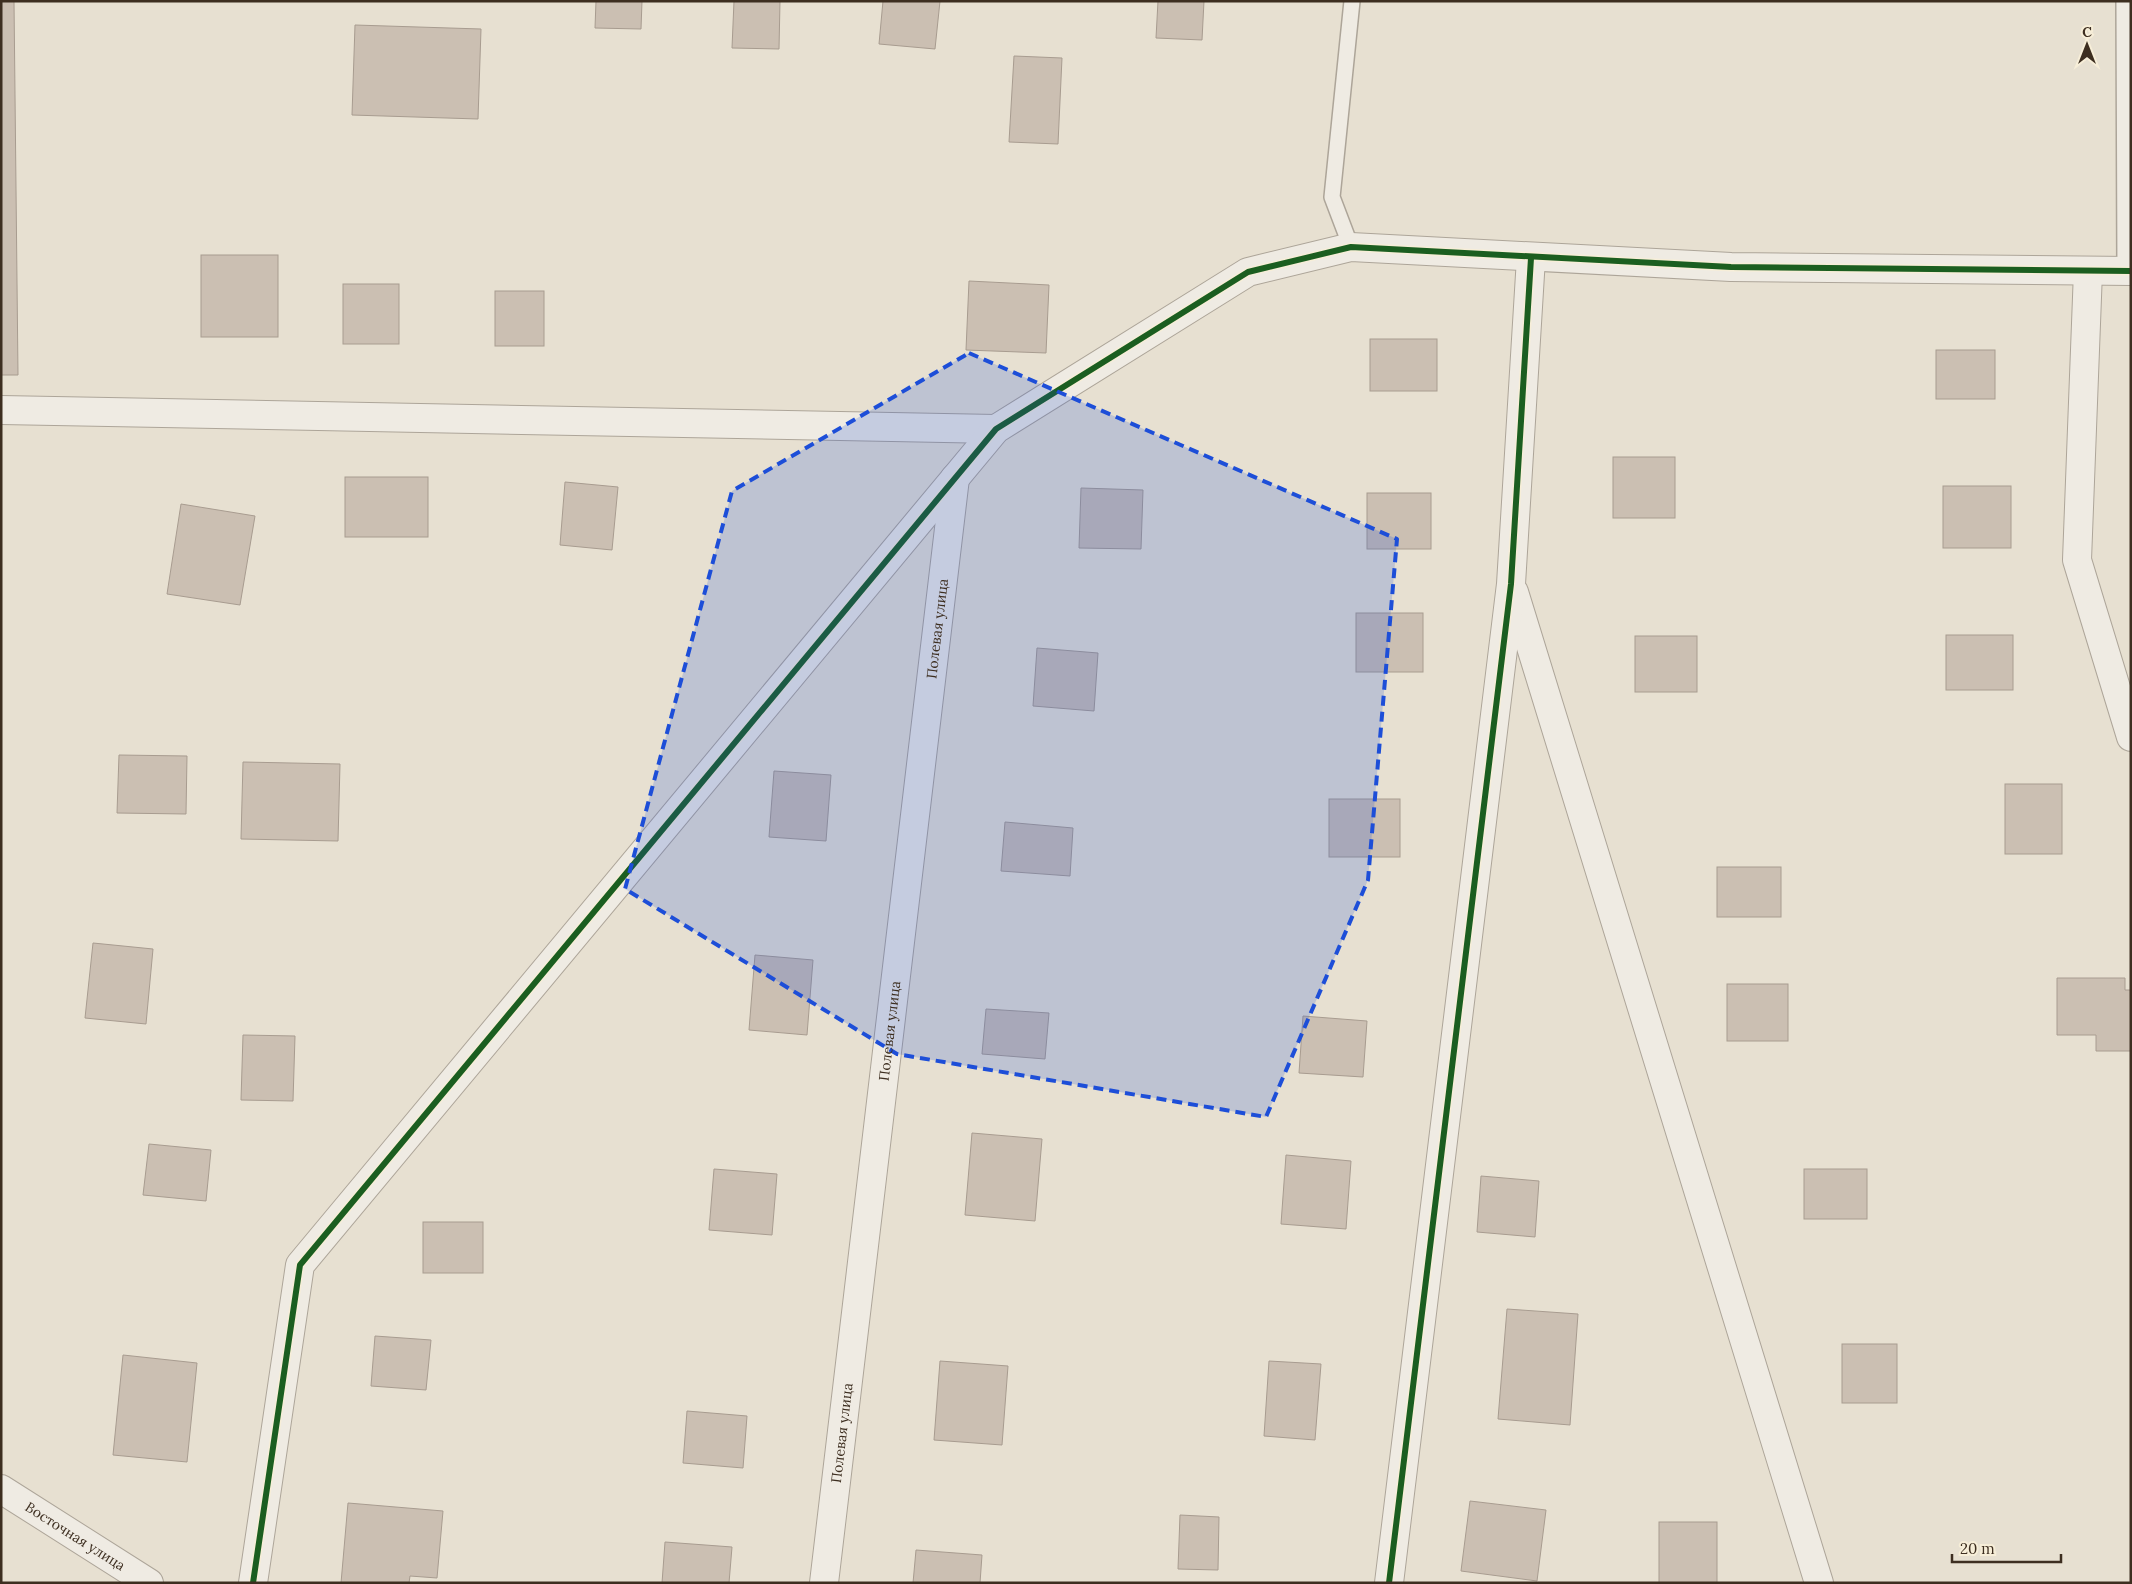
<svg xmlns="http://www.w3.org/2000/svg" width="2132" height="1584" font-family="Lora,serif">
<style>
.building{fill:#cbbfb2;stroke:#a89c90}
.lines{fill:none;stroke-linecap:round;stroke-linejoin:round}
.lane-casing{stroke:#ada599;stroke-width:18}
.street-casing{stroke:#ada599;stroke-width:30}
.lane{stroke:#efebe3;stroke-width:15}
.street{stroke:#efebe3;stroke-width:28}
.cycleway-casing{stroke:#f7eed8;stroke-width:9}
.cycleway{stroke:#1b5e20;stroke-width:6}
.marked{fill:#1d4ed8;fill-opacity:0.2;stroke:#1d4ed8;stroke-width:4;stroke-dasharray:10 6;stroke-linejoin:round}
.labels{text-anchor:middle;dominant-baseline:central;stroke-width:4.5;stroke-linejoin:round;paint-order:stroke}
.street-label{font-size:14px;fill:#3d2e20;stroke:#f7eed8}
</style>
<rect width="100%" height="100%" fill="#e7e0d1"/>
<!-- building -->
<g class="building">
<path d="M1 1H14L18 375H1Z"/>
<path d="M596 1H642L641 29 595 28Z"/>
<path d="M734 1H780L779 49 732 48Z"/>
<path d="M883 1H940L935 49 879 44Z"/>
<path d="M1158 1H1204L1202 40 1156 38Z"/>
<path d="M355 25 481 29 478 119 352 115Z"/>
<path d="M1014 56 1062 58 1058 144 1009 142Z"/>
<rect x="201" y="255" width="77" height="82"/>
<path d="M969 281 1049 285 1046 353 966 350Z"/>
<rect x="343" y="284" width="56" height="60"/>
<rect x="495" y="291" width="49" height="55"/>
<rect x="1370" y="339" width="67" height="52"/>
<rect x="1936" y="350" width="59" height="49"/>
<rect x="1613" y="457" width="62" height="61"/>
<rect x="345" y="477" width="83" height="60"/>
<path d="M565 482 618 487 612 550 560 545Z"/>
<rect x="1943" y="486" width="68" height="62"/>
<path d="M1081 488 1143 490 1141 549 1079 548Z"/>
<rect x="1367" y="493" width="64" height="56"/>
<path d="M181 504 255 516 240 605 167 594Z"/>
<rect x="1356" y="613" width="67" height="59"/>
<rect x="1946" y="635" width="67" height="55"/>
<rect x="1635" y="636" width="62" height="56"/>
<path d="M1037 648 1098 653 1094 711 1033 706Z"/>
<path d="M119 755 187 756 186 814 117 813Z"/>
<path d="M243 762 340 764 338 841 241 839Z"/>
<path d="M774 771 831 775 826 841 769 837Z"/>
<rect x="2005" y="784" width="57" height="70"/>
<rect x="1329" y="799" width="71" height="58"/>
<path d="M1005 822 1073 828 1070 876 1001 871Z"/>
<rect x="1717" y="867" width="64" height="50"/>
<path d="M93 943 153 949 146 1024 85 1018Z"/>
<path d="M755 955 813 960 807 1035 749 1030Z"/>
<path d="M2057 978H2125V990H2131V1051H2096V1035H2057Z"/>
<rect x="1727" y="984" width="61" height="57"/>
<path d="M986 1009 1049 1013 1045 1059 982 1054Z"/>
<path d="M1303 1016 1367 1021 1363 1077 1299 1073Z"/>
<path d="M243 1035 295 1036 293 1101 241 1100Z"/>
<path d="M972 1133 1042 1139 1035 1221 965 1215Z"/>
<path d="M149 1144 211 1150 206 1201 143 1195Z"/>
<path d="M1286 1155 1351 1161 1346 1229 1281 1224Z"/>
<path d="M714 1169 777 1174 772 1235 709 1230Z"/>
<rect x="1804" y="1169" width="63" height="50"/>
<path d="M1481 1176 1539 1181 1535 1237 1477 1232Z"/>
<rect x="423" y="1222" width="60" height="51"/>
<path d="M1507 1309 1578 1314 1570 1425 1498 1419Z"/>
<path d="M375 1336 431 1340 426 1390 371 1386Z"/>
<rect x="1842" y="1344" width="55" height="59"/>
<path d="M123 1355 197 1363 187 1462 113 1455Z"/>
<path d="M940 1361 1008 1366 1002 1445 934 1440Z"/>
<path d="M1269 1361 1321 1364 1315 1440 1264 1436Z"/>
<path d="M687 1411 747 1416 743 1468 683 1463Z"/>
<path d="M1470 1501 1546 1510 1537 1581 1461 1571Z"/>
<path d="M348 1503 443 1511 437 1578 410 1576 409 1583H341Z"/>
<path d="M1180 1515 1219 1517 1218 1570 1178 1569Z"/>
<rect x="1659" y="1522" width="58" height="61"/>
<path d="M665 1542 732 1547 729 1583H662Z"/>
<path d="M916 1550 982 1555 980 1583H913Z"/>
</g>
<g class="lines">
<!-- lane casing -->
<g class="lane-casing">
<g id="lane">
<path d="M2124 1 2125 271"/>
<path d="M1351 247 1332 197 1352 1"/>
</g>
</g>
<!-- street casing -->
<g class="street-casing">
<g id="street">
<path d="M2088 271 2077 560 2131 737"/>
<path d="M1 410 996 429"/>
<path d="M1514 592 1819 1583"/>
<path id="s1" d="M1 1489 149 1583"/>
<path d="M253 1583 300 1265 996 429 1248 272 1351 247 1731 267 2131 271"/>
<path id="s2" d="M824 1583 955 478"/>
<path d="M1389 1583 1511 584 1531 258"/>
</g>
</g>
<!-- lane -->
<use href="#lane" class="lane"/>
<!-- street -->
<use href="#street" class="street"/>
<!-- cycleway casing -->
<g class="cycleway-casing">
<g id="cycleway">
<path d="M253 1583 300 1265 996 429 1248 272 1351 247 1731 267 2131 271"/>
<path d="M1389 1583 1511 584 1531 258"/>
</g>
</g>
<!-- cycleway -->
<use href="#cycleway" class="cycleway"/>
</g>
<!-- marked area -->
<path class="marked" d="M969 353 1397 539 1368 880 1266 1117 897 1054 625 889 732 491Z"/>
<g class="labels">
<!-- street labels -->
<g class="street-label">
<text stroke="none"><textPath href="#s2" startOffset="961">Полевая улица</textPath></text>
<text stroke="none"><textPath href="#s2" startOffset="556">Полевая улица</textPath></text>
<text stroke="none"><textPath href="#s2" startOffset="151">Полевая улица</textPath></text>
<text stroke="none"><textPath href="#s1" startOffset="88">Восточная улица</textPath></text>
</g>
</g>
<!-- border -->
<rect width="2132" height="1584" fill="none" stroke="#3d2e20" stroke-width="5"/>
<!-- north arrow -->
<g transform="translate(2087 45)" stroke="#f7eed8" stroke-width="4" paint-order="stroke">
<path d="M0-4L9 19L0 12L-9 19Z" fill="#3d2e20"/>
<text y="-8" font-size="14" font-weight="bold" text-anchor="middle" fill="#3d2e20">С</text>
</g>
<!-- scale -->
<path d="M1952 1554v8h109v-8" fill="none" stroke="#3d2e20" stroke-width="2.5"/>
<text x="1960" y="1554" font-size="15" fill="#3d2e20" stroke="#f7eed8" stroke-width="4" paint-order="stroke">20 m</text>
</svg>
